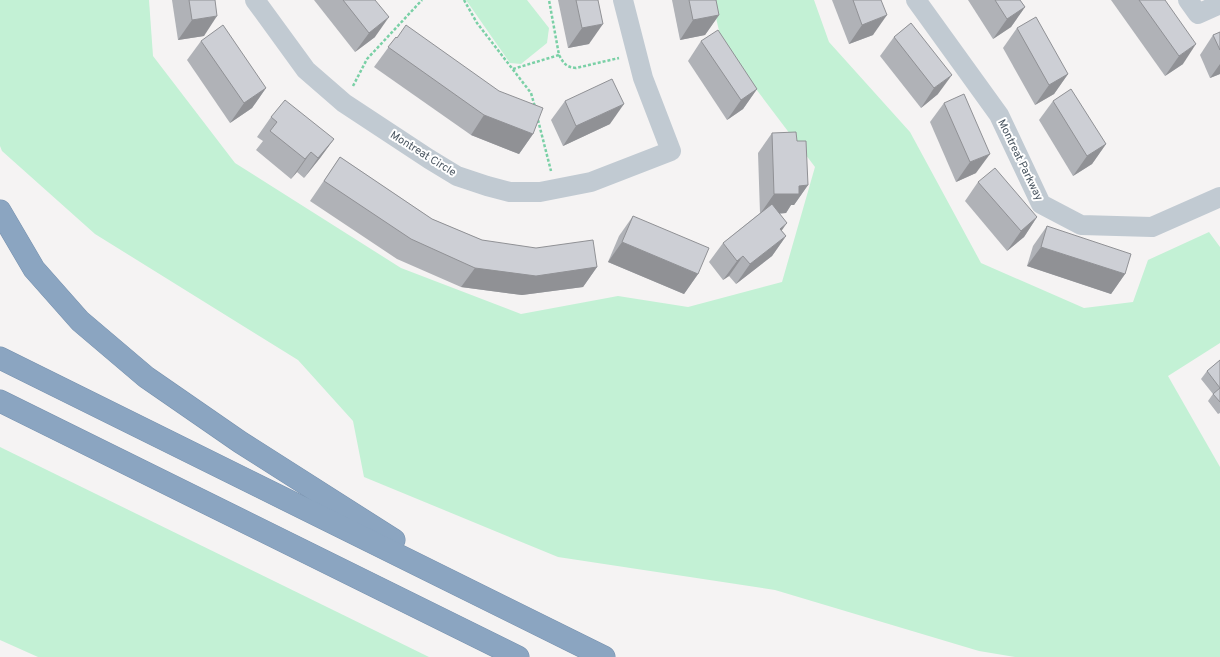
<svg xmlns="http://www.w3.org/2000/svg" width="1220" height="657" font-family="Overpass,sans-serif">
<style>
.green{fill:#c3f1d5}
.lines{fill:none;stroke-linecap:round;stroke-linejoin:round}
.motorway-casing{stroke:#7690ad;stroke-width:23}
.path{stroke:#7ad0a6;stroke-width:2.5;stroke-dasharray:3 2;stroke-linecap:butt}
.minor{stroke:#c1cad2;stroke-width:20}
.motorway{stroke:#8ba5c1;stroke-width:22}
.wall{fill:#b0b2b7}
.shaded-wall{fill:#909195}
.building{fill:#cdcfd5;stroke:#909195}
.labels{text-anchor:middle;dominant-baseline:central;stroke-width:4;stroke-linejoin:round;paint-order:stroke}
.street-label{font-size:11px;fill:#4a5661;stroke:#fff}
</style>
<rect width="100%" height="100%" fill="#f5f3f3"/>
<!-- green -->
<g class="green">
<path d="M0 0H149L153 56 235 163 401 268 521 314 618 296 688 307 782 282 815 167 722 44 712 0H814L829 42 910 132 981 263 1084 308 1133 302 1148 260 1209 232 1220 247V343L1168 376 1220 467V657H1015L979 651 775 590 558 557 364 477 353 421 298 360 95 234 2 151 0 146Z"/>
<path d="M466 0H527L549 28 547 43 521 64 510 63Z"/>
<path d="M0 447 429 657H38L0 640Z"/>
</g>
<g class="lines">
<!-- motorway casing -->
<g class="motorway-casing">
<g id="motorway">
<path d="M0 211 34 269 80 321 146 377 240 442 394 540"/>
<path d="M0 358 604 657"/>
<path d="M0 401 518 657"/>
</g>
</g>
<!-- path -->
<g class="path">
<path d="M464 0 477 23 531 93 535 107"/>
<path d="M559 55C564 64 566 67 576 68L619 58"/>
<path d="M513 69 559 55 549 0"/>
<path d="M353 86 367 59 422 0"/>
<path d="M538 120 551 171"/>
</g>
<!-- minor -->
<g class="minor">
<path d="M255 0 306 70 344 103 429 159 457 176 487 186 510 192H540L591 182 671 151 643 78 623 0"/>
<path d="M916 0 999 115 1041 204 1081 225 1152 227 1220 197"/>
<path d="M1188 0 1198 14 1220 4"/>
</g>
<!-- motorway -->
<use href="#motorway" class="motorway"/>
</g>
<!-- wall -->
<g class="wall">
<path d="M172 0H215L204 36 178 40Z"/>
<path d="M314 0H375V37L355 52Z"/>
<path d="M558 0H598L589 44 568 48Z"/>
<path d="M672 0H716L719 15 705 35 680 40Z"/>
<path d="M832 0H881L873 35 849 44Z"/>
<path d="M968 0H1020L1025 7 1011 27 993 39Z"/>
<path d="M1111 0H1165L1183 64 1165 76Z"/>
<path d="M911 23 938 94 921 108 880 56 894 37Z"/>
<path d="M1017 28 1068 74 1054 94 1035 105 1003 48Z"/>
<path d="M1220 32V74L1210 78 1200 55 1213 35Z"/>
<path d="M396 37 533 134 519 154 471 135 374 67Z"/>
<path d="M201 41 266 88 252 108 230 123 187 60Z"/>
<path d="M701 41 757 89 743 109 727 120 688 61Z"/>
<path d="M565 101 610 124 563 146 551 120Z"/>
<path d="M1053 101 1106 144 1092 164 1073 176 1039 120Z"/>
<path d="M944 103 976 173 956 182 930 122Z"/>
<path d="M271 117 334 139 320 158 304 178 297 172 291 179 256 150 263 141 257 137Z"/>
<path d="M772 133 797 141 808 185 794 205H791L786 213 779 214 782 231 786 236 772 256 736 284 729 276 723 280 709 262 723 243 760 213 758 153Z"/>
<path d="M340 157 432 219 482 240 597 267 583 287 522 295 461 287 397 259 310 201Z"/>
<path d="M978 182 1037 217 1024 237 1007 251 965 201Z"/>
<path d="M633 216 698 274 684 294 608 262 619 236Z"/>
<path d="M1047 226 1125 274 1111 294 1027 266 1033 246Z"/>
<path d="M1220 360V413L1218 414 1208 401 1213 394 1201 379 1207 371Z"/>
</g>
<!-- shaded-wall -->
<g class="shaded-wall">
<path d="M1025 7 1011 27 993 39 1007 19Z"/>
<path d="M719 15 705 35 680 40 693 20Z"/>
<path d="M887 15 873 35 849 44 862 25Z"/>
<path d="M217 16 204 36 178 40 192 20Z"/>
<path d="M389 17 375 37 355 52 369 33Z"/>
<path d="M603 24 589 44 568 48 582 28Z"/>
<path d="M1196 44 1183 64 1165 76 1179 56Z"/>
<path d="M1220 64V74L1210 78Z"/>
<path d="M1068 74 1054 94 1035 105 1049 85Z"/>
<path d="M952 75 938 94 921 108 934 88Z"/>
<path d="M266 88 252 108 230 123 244 103Z"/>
<path d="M757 89 743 109 727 120 741 100Z"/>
<path d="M624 104 610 124 563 146 576 126Z"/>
<path d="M484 115 533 134 519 154 471 135Z"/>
<path d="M334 139 320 158 304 178 318 158Z"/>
<path d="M1106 144 1092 164 1073 176 1087 156Z"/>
<path d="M311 152 297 172 291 179 305 159Z"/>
<path d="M990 154 976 173 956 182 970 162Z"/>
<path d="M808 185 794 205H791L786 213 760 214 774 194 799 186Z"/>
<path d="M1037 217 1024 237 1007 251 1021 231Z"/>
<path d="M787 223 773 243 780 229Z"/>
<path d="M786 236 772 256 736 284 750 264Z"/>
<path d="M622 242 698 274 684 294 608 262Z"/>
<path d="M1041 247 1125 274 1111 294 1027 266Z"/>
<path d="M743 256 729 276 723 280 737 261Z"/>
<path d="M597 267 583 287 522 295 461 287 475 268Z"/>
</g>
<!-- building -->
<g class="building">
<path d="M189 0H215L217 16 192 20Z"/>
<path d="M343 0H375L389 17 369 33Z"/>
<path d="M576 0H598L603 24 582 28Z"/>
<path d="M689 0H716L719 15 693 20Z"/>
<path d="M853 0H881L887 15 862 25Z"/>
<path d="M995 0H1020L1025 7 1007 19Z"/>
<path d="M1139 0H1165L1196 44 1179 56Z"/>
<path d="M1036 17 1068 74 1049 85 1017 28Z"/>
<path d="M911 23 952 75 934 88 894 37Z"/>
<path d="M223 25 266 88 244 103 201 41Z"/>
<path d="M406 25 499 91 543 108 533 134 484 115 388 47 396 37 397 38Z"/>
<path d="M718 30 757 89 741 100 701 41Z"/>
<path d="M1220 32V50L1213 35Z"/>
<path d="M612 79 624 104 576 126 565 101Z"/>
<path d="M1071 89 1106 144 1087 156 1053 101Z"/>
<path d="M964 94 990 154 970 162 944 103Z"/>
<path d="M285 100 334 139 318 158 311 152 305 159 270 131 277 122 271 117Z"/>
<path d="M796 132 797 141H806L808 185 799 186V194H774L772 133Z"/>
<path d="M340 157 432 219 482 240 536 248 593 240 597 267 536 276 475 268 411 239 324 181Z"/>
<path d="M995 168 1037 217 1021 231 978 182Z"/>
<path d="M772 204 787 223 780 229 786 236 750 264 743 256 737 261 723 243Z"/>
<path d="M633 216 709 248 698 274 622 242Z"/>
<path d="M1047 226 1131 254 1125 274 1041 247Z"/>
<path d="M1220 360V388L1207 371Z"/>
<path d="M1220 388V402L1213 394Z"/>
</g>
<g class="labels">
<!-- street labels -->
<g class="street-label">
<text transform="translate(423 154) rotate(32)">Montreat Circle</text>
<text transform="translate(1020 160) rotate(64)">Montreat Parkway</text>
</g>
</g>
</svg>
